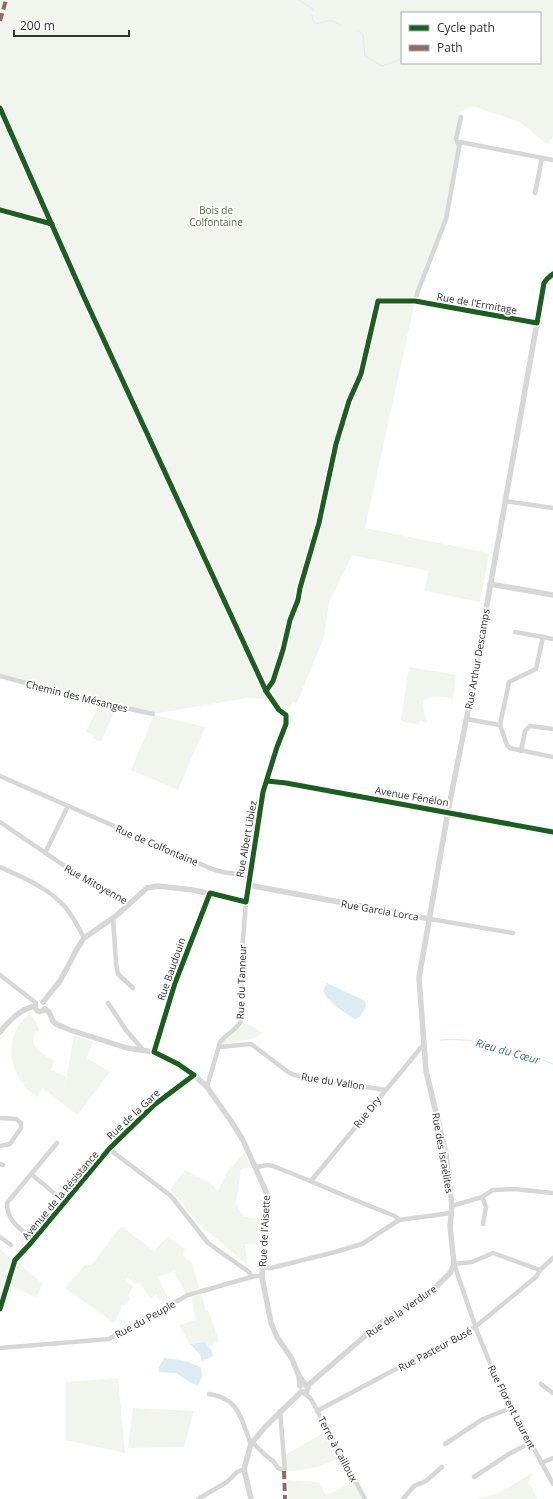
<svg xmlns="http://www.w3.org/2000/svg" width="553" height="1499" font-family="'Open Sans',sans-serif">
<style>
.green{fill:#f1f5ed;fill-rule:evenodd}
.water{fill:#ddebf3}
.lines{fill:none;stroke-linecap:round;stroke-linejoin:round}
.stream{stroke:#ddebf3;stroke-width:1}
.minor{stroke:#d7d7d7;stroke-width:4.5}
.tertiary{stroke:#d7d7d7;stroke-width:5.5}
.quiet{stroke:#8d6e63;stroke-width:4;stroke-dasharray:8 4;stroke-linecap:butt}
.cycleway-casing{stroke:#fff;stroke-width:8}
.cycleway{stroke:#1b5e20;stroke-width:5}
.labels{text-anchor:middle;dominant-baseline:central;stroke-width:4;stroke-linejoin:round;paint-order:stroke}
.park-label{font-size:10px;fill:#56703f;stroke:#fff}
.street-label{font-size:10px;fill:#333;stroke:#fff}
.water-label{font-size:11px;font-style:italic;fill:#3f7597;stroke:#fff}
</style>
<rect width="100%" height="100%" fill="#fff"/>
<!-- green -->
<g class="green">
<path d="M0 0H553V136L547 144 520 122 472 106 460 112 456 139 459 148 446 219 415 301 365 528 489 553 480 602 425 591 428 571 352 555 329 602 324 637 296 705 293 702 287 712 274 699 247 698 153 714 81 697 0 674ZM402 13H540V63H402Z"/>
<path d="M409 667 456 675 453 699C442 696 433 695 423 700L424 713 428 723 420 721 419 725 401 721Z"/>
<path d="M100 703 116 707 101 742 93 738 94 735 86 732Z"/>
<path d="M154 715 205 727 178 790 131 770Z"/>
<path d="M29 1014 36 1022 39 1031 35 1032C28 1047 43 1054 54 1061L51 1070 66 1077 64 1091 74 1035 93 1042 87 1058 110 1072 77 1115 43 1088 37 1097C32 1093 26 1089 23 1084 6 1061 7 1033 29 1014Z"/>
<path d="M244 1022 255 1028 262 1033 255 1038 222 1045 221 1043 224 1039H226L240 1028Z"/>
<path d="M244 1153 251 1167 241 1169 236 1204 244 1217 264 1219 262 1244H245L247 1264 202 1227 186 1209V1206L170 1190 185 1170 213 1185 215 1189 218 1191 227 1172Z"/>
<path d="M121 1226 154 1251 168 1236 185 1249 182 1255 192 1263 199 1288 186 1293 174 1271 158 1277 169 1300 164 1303 161 1299 159 1300 156 1294 151 1299 139 1282 135 1284 128 1277 125 1281 133 1287 128 1296 130 1299 127 1303 121 1306V1309L114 1323 65 1288 86 1264 91 1266Z"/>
<path d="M0 1249 11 1259 9 1262 7 1278 0 1299Z"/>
<path d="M15 1260 43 1284 36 1297 8 1285Z"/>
<path d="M202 1294 205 1310H208L219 1341 209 1347 205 1342 190 1344 179 1325 196 1320 191 1297Z"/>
<path d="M118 1378 125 1453 66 1440V1382Z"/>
<path d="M133 1408 194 1411 184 1447 128 1448Z"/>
<path d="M327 1431 339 1457C325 1466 302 1472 285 1471L283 1456Z"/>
<path d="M534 1472 528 1482 538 1499H476L499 1493Z"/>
<path d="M287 1480 319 1482 326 1495 355 1482 364 1499H288Z"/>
</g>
<!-- water -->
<g class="water">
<path d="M327 983 365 1001 366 1006 360 1017 355 1019C344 1012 329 1003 323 991Z"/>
<path d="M205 1342 211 1350 213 1356 202 1361 200 1354 190 1344Z"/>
<path d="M164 1358C177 1359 190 1361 201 1368L202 1377 198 1385 191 1383 176 1373 159 1372V1367Z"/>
</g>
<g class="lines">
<!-- stream -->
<g class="stream">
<path d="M299 0 313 9V11"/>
<path d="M312 15C313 29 322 21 329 21 334 20 337 23 341 26"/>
<path d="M357 30 363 35 365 56 382 66 402 59"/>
<path d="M440 1040C478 1037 517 1050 553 1064"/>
</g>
<!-- minor -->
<g class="minor">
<path d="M459 146 456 139 461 117"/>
<path d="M553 160 460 142 446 219 418 291 415 301 537 323 544 283 547 279 553 274"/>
<path d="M535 193 542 158"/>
<path d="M505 501 553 508"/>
<path d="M515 632 543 637"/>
<path d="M0 676 80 698 153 714"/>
<path d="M467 719 500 725 507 745 510 748 553 757"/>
<path d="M500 725 509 682 536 669 543 637 553 639"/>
<path d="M521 751 525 731 530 726 553 729"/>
<path d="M0 776 212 869 222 872 249 876"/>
<path d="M267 781 277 747 286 724V715L279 710"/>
<path d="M0 822 72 871 123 900 129 904"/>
<path d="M45 853 68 806"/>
<path d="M0 867C22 877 49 888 65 907 73 916 79 928 84 938"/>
<path d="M113 918 116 963 118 974 133 988"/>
<path d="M430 919 513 933"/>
<path d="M0 975 36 1003"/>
<path d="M108 1003 126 1030 143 1050"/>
<path d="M219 1047 251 1044 288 1072 294 1075 385 1090"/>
<path d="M154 1052 175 983 210 893"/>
<path d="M207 1087 220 1042C226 1034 237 1030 241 1021V963L246 902"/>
<path d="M0 1118 16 1119 21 1123V1128L10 1144 0 1146"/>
<path d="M109 1149 171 1196 208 1243 249 1272 252 1277"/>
<path d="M0 1164 3 1165"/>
<path d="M256 1167 268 1165 273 1166C314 1182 353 1200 395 1216L399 1220"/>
<path d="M31 1174 65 1202"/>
<path d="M311 1181 424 1044"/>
<path d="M482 1197 486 1207 483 1224"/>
<path d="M452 1206 482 1197 493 1190 514 1189 553 1193"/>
<path d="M0 1237 11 1245"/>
<path d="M34 1240C20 1228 7 1222 7 1203L57 1143"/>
<path d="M27 1247 109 1149 154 1105 194 1075"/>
<path d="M263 1268H271L335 1252 362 1244 399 1220 451 1213"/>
<path d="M540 1270 493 1253 472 1262 454 1264 478 1334 497 1380 553 1484"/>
<path d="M0 1348 109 1339 188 1295 255 1276H262"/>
<path d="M541 1384 553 1393"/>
<path d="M304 1393 311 1399 365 1499"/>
<path d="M209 1394C240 1398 241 1420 251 1444"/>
<path d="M317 1411 475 1327 536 1277 540 1270 553 1258"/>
<path d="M252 1442 264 1454 273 1461 278 1468 285 1471 280 1411"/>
<path d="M445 1444 483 1419 511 1408"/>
<path d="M541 1463 553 1458"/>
<path d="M474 1477 509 1454 530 1443"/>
<path d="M198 1499 227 1482 237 1472 244 1469"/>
<path d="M403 1499 414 1486 426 1481 442 1467"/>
</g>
<!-- tertiary -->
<g class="tertiary">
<path d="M490 584 553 595"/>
<path d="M248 885 430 919"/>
<path d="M43 1002 60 981 77 949 84 938 116 916 147 888 158 886 193 890 246 902 258 821 267 781 286 783 553 832"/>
<path d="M35 1006C36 1012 41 1013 45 1009"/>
<path d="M45 1009 49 1012 53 1021 56 1024 70 1030 127 1048 154 1052 178 1064 194 1075 207 1087 229 1118 243 1140 267 1194 262 1277 271 1323 277 1337 292 1359 299 1376 308 1388 306 1393 301 1392"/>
<path d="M0 1032C9 1021 20 1009 35 1006"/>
<path d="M299 1376 300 1386"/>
<path d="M307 1386 379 1324 431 1292 450 1273 454 1264 450 1226 452 1206 446 1154 426 1071 419 978 449 806 468 711 537 323"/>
<path d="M251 1499 244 1469 251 1444 265 1427 301 1392"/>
</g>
<!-- quiet -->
<g class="quiet">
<path d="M0 21 6 0"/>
<path d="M284 1471 285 1499"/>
</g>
<!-- cycleway casing -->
<g class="cycleway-casing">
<g id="cycleway">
<path d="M0 108 84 297 266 691 279 710 286 715V724L277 747 263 792 246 902 210 893 175 983 154 1052 178 1064 194 1075 154 1105 109 1149 30 1244 15 1260 0 1309"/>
<path d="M0 210 52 224"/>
<path d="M266 691 273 681 283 650 290 620 298 600 300 588 319 523 336 444 349 401 361 374 378 301H415L537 323 544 283 547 279 553 274"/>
<path d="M267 781 286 783 553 832"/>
</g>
</g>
<!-- cycleway -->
<use href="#cycleway" class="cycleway"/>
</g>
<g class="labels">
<!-- park labels -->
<g class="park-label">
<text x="216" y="210">Bois de<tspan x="216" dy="12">Colfontaine</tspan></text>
</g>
<!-- street labels -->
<g class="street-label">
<text transform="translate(477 303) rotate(10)">Rue de l'Ermitage</text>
<text transform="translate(477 659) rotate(-80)">Rue Arthur Descamps</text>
<text transform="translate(77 696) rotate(14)">Chemin des Mésanges</text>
<text transform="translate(412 796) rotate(10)">Avenue Fénélon</text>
<text transform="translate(246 839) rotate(-80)">Rue Albert Libiez</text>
<text transform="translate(157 845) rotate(23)">Rue de Colfontaine</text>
<text transform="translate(96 884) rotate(29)">Rue Mitoyenne</text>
<text transform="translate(380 910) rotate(10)">Rue Garcia Lorca</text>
<text transform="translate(171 969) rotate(-71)">Rue Baudouin</text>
<text transform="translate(241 982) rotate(-88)">Rue du Tanneur</text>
<text transform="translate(333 1081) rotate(9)">Rue du Vallon</text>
<text transform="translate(367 1112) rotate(-51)">Rue Dry</text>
<text transform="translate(133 1114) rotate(-43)">Rue de la Gare</text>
<text transform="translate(443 1153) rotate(80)">Rue des Israélites</text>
<text transform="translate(60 1195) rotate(-50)">Avenue de la Résistance</text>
<text transform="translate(264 1231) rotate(-87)">Rue de l'Aisette</text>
<text transform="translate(401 1311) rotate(-35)">Rue de la Verdure</text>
<text transform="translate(145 1319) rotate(-29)">Rue du Peuple</text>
<text transform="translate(435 1349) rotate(-28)">Rue Pasteur Busé</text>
<text transform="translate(512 1407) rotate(63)">Rue Florent Laurent</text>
<text transform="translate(338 1449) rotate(62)">Terre à Cailloux</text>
</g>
<!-- water labels -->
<g class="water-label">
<text transform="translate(508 1051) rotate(16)">Rieu du Cœur</text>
</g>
</g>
<!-- legend -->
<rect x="401" y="12" width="140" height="52" fill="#ffffff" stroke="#adadad"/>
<rect x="409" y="25" width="20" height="6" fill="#1b5e20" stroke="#adadad"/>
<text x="437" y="32" font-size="12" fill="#333333">Cycle path</text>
<rect x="409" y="45" width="20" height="6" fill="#8d6e63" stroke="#adadad"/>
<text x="437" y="52" font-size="12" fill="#333333">Path</text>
<!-- scale -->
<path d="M14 30v6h115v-6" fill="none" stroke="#333333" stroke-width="2"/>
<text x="20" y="30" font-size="12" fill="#333333" stroke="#ffffff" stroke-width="3" paint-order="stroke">200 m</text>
</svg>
